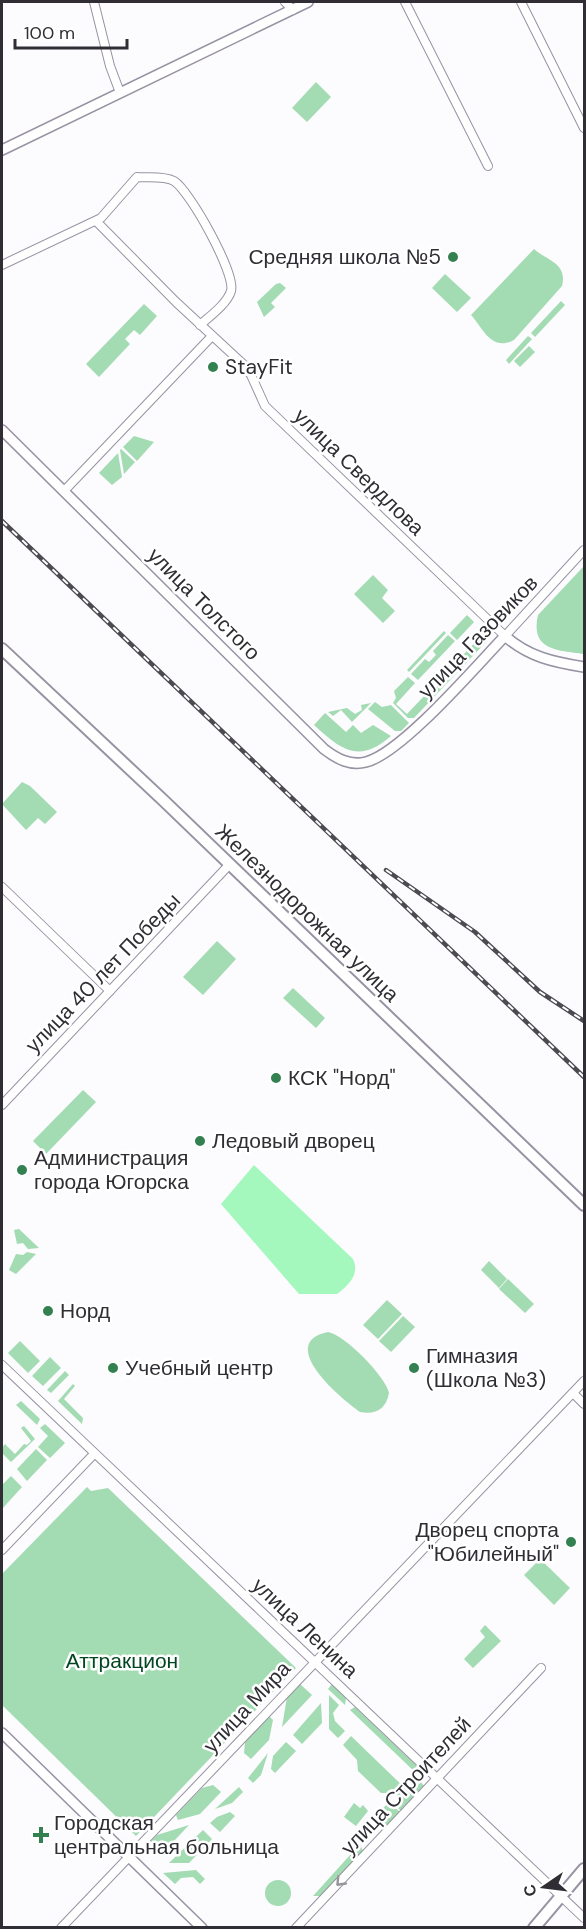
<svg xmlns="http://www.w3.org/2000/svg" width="586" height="1929" font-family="'DM Sans',sans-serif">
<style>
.green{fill:#a3dbb3}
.water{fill:#a4f8bd}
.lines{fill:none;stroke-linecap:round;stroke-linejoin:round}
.minor-casing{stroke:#9892a2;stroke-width:10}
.tertiary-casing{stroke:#9892a2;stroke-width:12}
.secondary-casing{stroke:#9892a2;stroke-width:14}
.minor{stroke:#fff;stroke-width:8}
.tertiary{stroke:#fff;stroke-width:9}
.secondary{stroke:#fff;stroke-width:10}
.rail-casing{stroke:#4d4b50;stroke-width:4.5}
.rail{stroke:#fff;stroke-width:2;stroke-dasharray:7;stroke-linecap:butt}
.oneway{stroke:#98969a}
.poi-dot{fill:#338050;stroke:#fff;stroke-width:2}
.labels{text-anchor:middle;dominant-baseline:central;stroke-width:5;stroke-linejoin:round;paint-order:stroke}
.poi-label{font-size:21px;fill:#302e34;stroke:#fff;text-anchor:start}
.street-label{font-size:21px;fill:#302e34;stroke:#fff}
.park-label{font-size:21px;fill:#024622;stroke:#fff}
</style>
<rect width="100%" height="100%" fill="#fcfbfe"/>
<!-- green -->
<g class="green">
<path d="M316 82 331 97 307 122 292 108Z"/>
<path d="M534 249C546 260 568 263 562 286L514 340C491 352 483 328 471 315Z"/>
<path d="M445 274 471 298 457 312 432 288Z"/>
<path d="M280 283 286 288 271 303 275 307 264 317 257 302 276 284Z"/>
<path d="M561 301 565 305 535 337 531 333Z"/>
<path d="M144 304 157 316 140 335 134 330 125 339 130 344 99 377 86 364Z"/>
<path d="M528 336 532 339 509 364 506 360Z"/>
<path d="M529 346 535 352 520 367 514 361Z"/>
<path d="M134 436 154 442 137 461 123 447Z"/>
<path d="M121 449 135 462 124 474 120 450Z"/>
<path d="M118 453 122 477 112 485 99 473Z"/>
<path d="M584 566V654C558 650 530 651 538 615Z"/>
<path d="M373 575 388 590 382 598 395 611 383 623 354 594Z"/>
<path d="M467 615 474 622 457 640 450 633Z"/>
<path d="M444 631 446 633 409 672 407 670Z"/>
<path d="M484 633 487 641 414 718H408L393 703 396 698 394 691 408 677 415 683 396 704 407 714Z"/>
<path d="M448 635 455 641 418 680 411 674 425 659 429 662 436 655 433 651Z"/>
<path d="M375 702 382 707 391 705 409 723 401 731H395L368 709Z"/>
<path d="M371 703 352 722 341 710 333 716 328 712 347 708 355 714 362 710 361 705Z"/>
<path d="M325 713 346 732 353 725 361 733 373 725 391 736C359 764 341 750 314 725Z"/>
<path d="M22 782 30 786 57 812 45 824 38 818 26 830 2 804Z"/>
<path d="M217 941 236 959 203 995 183 977Z"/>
<path d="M293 988 325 1018 316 1028 283 998Z"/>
<path d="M83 1090 96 1102 46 1154 33 1141Z"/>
<path d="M19 1229 39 1248 28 1249 23 1243 17 1244 14 1230Z"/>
<path d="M27 1252 36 1254 16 1274 9 1270 16 1254 23 1255Z"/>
<path d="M489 1261 507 1279 499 1288 481 1270Z"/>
<path d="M508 1279 534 1304 525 1313 499 1289Z"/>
<path d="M387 1300 402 1314 378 1339 363 1325Z"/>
<path d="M403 1316 415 1327 391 1352 379 1341Z"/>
<path d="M328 1332C345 1335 385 1376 389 1393 386 1409 376 1415 360 1412 341 1399 275 1343 328 1332Z"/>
<path d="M20 1341 40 1361 28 1373 8 1353Z"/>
<path d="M50 1357 61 1368 43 1386 32 1376Z"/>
<path d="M65 1371 69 1375 51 1393 47 1390Z"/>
<path d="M73 1384 75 1386 64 1399 83 1418 82 1424 58 1401Z"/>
<path d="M21 1401 40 1419 37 1425 16 1405Z"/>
<path d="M45 1424 65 1443 50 1458 38 1447 48 1436 40 1428Z"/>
<path d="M24 1426 35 1439 11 1462 2 1453V1448L5 1444 15 1454 24 1444 27 1445 31 1441 21 1428Z"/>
<path d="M36 1449 47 1460 27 1481 17 1469Z"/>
<path d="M11 1476 22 1487 2 1509V1485Z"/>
<path d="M87 1487 91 1491 108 1488 296 1668 136 1836 2 1705V1574Z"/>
<path d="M540 1559 570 1588 554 1605 524 1575Z"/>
<path d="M485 1625 501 1641 473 1668 464 1659 485 1637 480 1631Z"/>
<path d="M300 1684 312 1695 282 1727 287 1697Z"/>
<path d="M332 1684 346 1698 345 1705 328 1689Z"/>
<path d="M329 1695 339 1705 333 1713 335 1721 345 1731 338 1738 329 1729Z"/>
<path d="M321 1703 322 1723 302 1744 293 1735Z"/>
<path d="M355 1707 418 1767V1771L416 1773 350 1710Z"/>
<path d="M269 1716 273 1720 269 1740 251 1759 244 1753 245 1742Z"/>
<path d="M351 1736 410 1793 421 1782 424 1786 401 1811 397 1807 402 1801 392 1789 387 1793H381L358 1771 357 1760 343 1745Z"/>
<path d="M286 1742 296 1751 275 1773 271 1769 273 1756Z"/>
<path d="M268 1753 261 1775 253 1783 248 1778Z"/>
<path d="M213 1785 221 1792 200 1814 178 1820 176 1815 202 1788Z"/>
<path d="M239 1787 243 1792 232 1803 215 1809Z"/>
<path d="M389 1802 400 1812 386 1826 379 1825 376 1828 370 1822Z"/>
<path d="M354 1803 360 1808 363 1805 368 1811 356 1826 344 1817Z"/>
<path d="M230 1812 235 1816 220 1832 210 1823 217 1817Z"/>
<path d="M189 1825 160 1856 147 1845 157 1835Z"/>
<path d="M203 1830 212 1839 189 1863H169Z"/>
<path d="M360 1844 363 1851 320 1896H313Z"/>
<path d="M196 1870 205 1879 200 1884 193 1877 181 1878 175 1884 163 1873Z"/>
<circle cx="278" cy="1893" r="13"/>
</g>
<!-- water -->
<path class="water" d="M254 1165 353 1259C360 1274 349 1285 337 1294H299L221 1204Z"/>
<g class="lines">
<!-- minor casing -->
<g class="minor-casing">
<g id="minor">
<path d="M94 2 110 66 119 90"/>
<path d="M285 2 293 10"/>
<path d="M405 2 488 166"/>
<path d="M521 2 584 128"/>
<path d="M96 221 176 302 243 364 251 375 265 406 505 636 584 550"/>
<path d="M2 265 101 218 137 177C148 178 165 176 174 181 190 191 236 274 231 291 227 304 210 316 200 325"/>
<path d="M64 491 212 336"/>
<path d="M2 887 110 991"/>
<path d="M2 1105 229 865"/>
<path d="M2 1365 584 1918"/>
<path d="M573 1393 584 1404"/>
<path d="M2 1550 94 1454"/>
<path d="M61 1928 584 1381"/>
<path d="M296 1928 541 1668"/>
</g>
</g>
<!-- tertiary casing -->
<g class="tertiary-casing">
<g id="tertiary">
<path d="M2 150 308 2"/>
<path d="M2 430 324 749C337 759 350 766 366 762 402 753 477 665 505 636 529 657 553 662 584 667"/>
<path d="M2 1733 202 1928"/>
</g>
</g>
<!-- secondary casing -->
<g class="secondary-casing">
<g id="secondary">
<path d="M2 649 163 800 584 1205"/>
<path d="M534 1928 584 1869"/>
</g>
</g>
<!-- minor -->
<use href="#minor" class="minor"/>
<!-- tertiary -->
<use href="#tertiary" class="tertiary"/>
<!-- secondary -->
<use href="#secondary" class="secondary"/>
<!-- rail casing -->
<g class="rail-casing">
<g id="rail">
<path d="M2 521 584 1077"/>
<path d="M386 870 475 932 540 992 584 1021"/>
</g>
</g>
<!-- rail -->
<use href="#rail" class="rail"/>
</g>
<!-- one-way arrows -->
<defs><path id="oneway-chevron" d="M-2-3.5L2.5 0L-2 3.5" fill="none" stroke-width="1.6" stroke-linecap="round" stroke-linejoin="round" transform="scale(1.5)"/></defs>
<use class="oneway" href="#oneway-chevron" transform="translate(340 1882) rotate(134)"/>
<!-- markers -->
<g class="poi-dot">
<circle cx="453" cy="257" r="6"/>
<circle cx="213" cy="367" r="6"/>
<circle cx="276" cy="1078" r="6"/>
<circle cx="200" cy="1141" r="6"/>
<circle cx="22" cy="1170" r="6"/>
<circle cx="48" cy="1311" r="6"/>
<circle cx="113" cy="1368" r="6"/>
<circle cx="414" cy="1368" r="6"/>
<circle cx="571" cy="1542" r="6"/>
<path d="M38 1826h6v6h6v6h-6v6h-6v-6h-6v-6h6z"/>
</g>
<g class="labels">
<!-- poi labels -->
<g class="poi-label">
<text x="441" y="257" text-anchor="end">Средняя школа №5</text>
<text x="225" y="367">StayFit</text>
<text x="288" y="1078">КСК "Норд"</text>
<text x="212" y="1141">Ледовый дворец</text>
<text x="34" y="1158">Администрация<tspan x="34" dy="24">города Югорска</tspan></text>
<text x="60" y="1311">Норд</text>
<text x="426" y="1356">Гимназия<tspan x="426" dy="24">(Школа №3)</tspan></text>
<text x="125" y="1368">Учебный центр</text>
<text x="559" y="1530" text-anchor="end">Дворец спорта<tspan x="559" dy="24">"Юбилейный"</tspan></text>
<text x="54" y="1823">Городская<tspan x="54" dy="24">центральная больница</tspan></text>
</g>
<!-- street labels -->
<g class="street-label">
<text transform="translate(359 472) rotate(44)">улица Свердлова</text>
<text transform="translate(204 604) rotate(45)">улица Толстого</text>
<text transform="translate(478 637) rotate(-46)">улица Газовиков</text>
<text transform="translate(307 913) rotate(44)">Железнодорожная улица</text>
<text transform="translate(103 973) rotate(-46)">улица 40 лет Победы</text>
<text transform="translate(305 1628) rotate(43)">улица Ленина</text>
<text transform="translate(247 1707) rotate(-47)">улица Мира</text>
<text transform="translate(406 1786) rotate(-47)">улица Строителей</text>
</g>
<!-- park labels -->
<g class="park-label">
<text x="122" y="1661">Аттракцион</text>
</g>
</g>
<!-- border -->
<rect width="586" height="1929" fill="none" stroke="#302e34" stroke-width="6"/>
<!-- north arrow -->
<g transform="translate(544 1887) rotate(256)" stroke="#ffffff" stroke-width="4.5" paint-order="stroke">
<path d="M0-4.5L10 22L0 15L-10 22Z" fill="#302e34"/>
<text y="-9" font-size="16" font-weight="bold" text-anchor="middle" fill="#302e34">С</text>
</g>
<!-- scale -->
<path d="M15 39v9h112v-9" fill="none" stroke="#302e34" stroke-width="3"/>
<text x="24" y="39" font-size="18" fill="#302e34" stroke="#ffffff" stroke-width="4.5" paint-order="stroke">100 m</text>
</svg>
